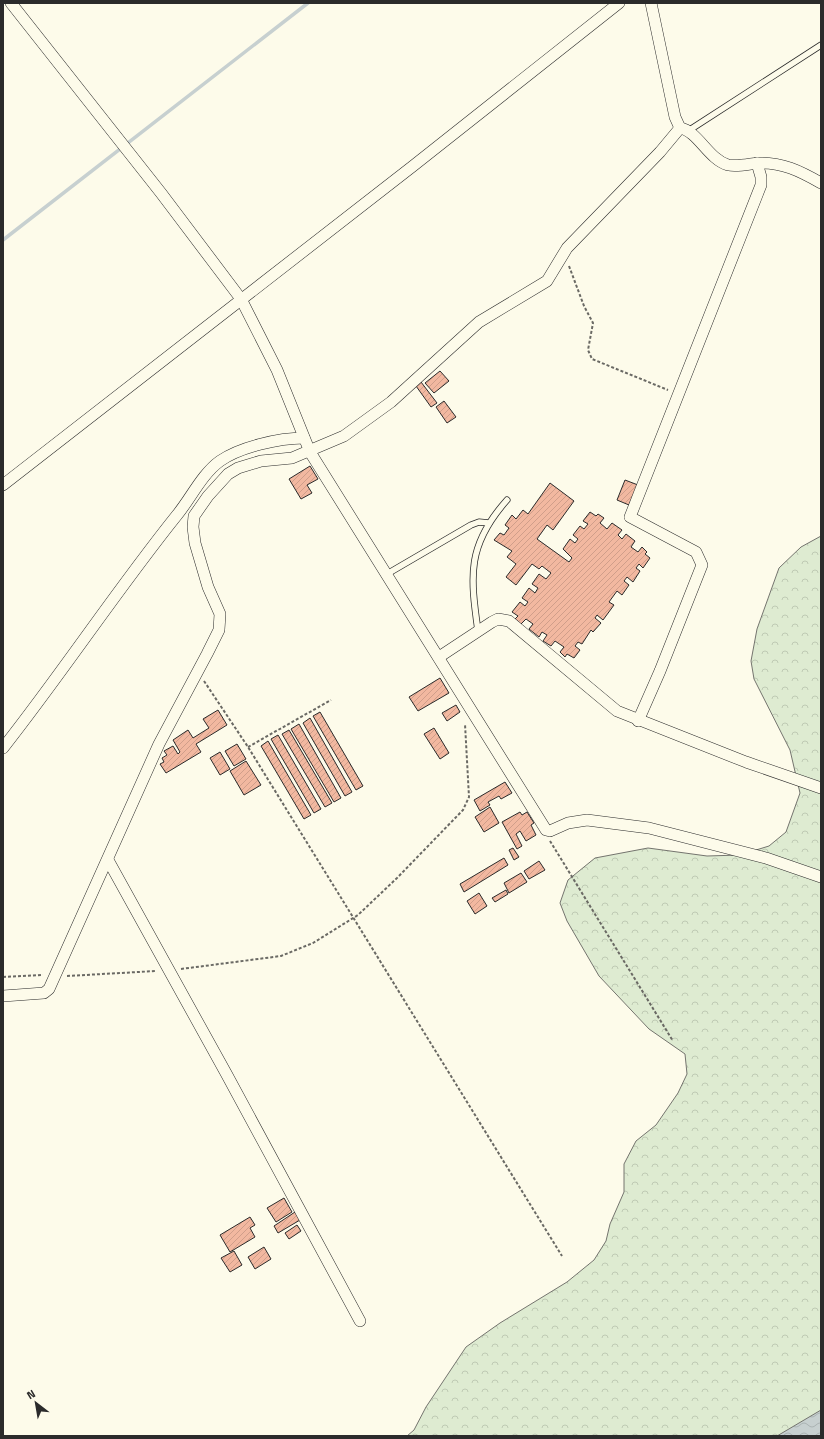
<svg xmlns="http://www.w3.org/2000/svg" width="824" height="1439" font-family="'Titillium Web',sans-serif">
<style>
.forest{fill:url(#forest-crowns);stroke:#74746e}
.water{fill:url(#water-waves);stroke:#74746e}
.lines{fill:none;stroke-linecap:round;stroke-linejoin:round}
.stream{stroke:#c7d0d0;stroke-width:3.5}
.building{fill:url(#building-hatch);stroke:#2b2b2b}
.lane-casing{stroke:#2b2b2b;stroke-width:7}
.street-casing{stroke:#2b2b2b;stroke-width:12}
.path{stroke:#6a6964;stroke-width:2;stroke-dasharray:3 2;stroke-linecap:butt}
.lane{stroke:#fdfbea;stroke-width:5.5}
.street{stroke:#fdfbea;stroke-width:11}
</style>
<defs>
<pattern id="forest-crowns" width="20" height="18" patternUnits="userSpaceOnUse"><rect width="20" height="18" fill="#deebd1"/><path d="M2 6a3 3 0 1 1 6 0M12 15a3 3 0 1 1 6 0" fill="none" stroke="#bfcab4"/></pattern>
<pattern id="water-waves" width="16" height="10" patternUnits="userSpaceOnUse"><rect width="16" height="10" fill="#c7d0d0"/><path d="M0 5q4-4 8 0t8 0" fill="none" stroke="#abb3b3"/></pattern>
<pattern id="building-hatch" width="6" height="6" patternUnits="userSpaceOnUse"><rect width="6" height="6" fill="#f2b8a0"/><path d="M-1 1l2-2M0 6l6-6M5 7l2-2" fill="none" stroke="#d09e8a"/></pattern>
</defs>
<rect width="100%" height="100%" fill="#fdfbea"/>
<!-- forest -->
<path class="forest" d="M821 536V1436H407L414 1430 426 1407 466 1347 500 1323 567 1282 594 1260 606 1241 610 1224 624 1192V1164L636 1141 656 1125 678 1093 687 1074 685 1054 649 1029 599 976 567 921 560 903 568 880 595 858 648 848 707 856 740 855 769 846 786 832 800 793 790 750 754 679 751 661 757 629 779 568 801 547Z"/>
<!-- water -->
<path class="water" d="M821 1410V1436H777Z"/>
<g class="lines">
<!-- stream -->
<path class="stream" d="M3 240 308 3"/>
</g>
<!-- building -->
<g class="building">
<path d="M440 371 449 381 434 393 425 383Z"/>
<path d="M421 382 437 403 431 407 416 386Z"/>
<path d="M444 401 456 417 447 423 436 407Z"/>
<path d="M310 466 318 479 307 485 312 493 301 499 289 479Z"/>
<path d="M625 480 638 485 629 505 617 500Z"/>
<path d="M550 483 574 501 553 530 547 525 537 539 569 562 572 558 563 549 570 539 575 543 578 539 573 535 580 526 584 529 588 524 583 521 590 512 596 516 598 514 604 518 600 523 607 529 612 523 622 530 618 535 622 539 626 534 635 541 631 547 638 552 642 547 647 552 645 554 650 558 643 568 639 564 636 568 640 571 633 582 627 577 624 581 629 585 622 595 617 591 609 602 614 605 603 620 597 615 595 618 601 623 593 632 591 630 582 644 578 642 575 646 580 650 574 658 567 654 565 657 560 652 564 647 555 641 551 646 543 641 547 635 542 632 539 637 529 629 533 624 526 619 521 624 515 619 518 616 512 612 520 602 525 606 528 602 522 598 529 588 535 593 538 588 532 584 539 574 546 579 551 573 542 566 539 569 532 564 516 585 506 577 516 564 507 557 512 551 494 540 500 533 504 535 509 528 505 525 512 515 516 519 523 510 528 514Z"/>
<path d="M440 678 449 693 418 711 409 697Z"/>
<path d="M456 705 460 712 447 721 442 713Z"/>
<path d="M218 710 227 725 196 744 201 752 166 773 160 764 164 762 162 758 167 755 164 751 173 746 178 754 180 752 173 740 188 730 193 738 209 728 203 719Z"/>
<path d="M320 712 363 786 356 790 313 716Z"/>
<path d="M310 718 352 792 345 796 303 723Z"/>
<path d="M299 724 341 798 334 802 291 729Z"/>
<path d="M434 728 449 753 440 759 424 734Z"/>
<path d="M289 730 332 803 325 807 282 734Z"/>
<path d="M278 735 321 809 314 813 271 739Z"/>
<path d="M268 741 311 815 304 819 261 746Z"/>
<path d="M237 744 246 759 234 766 225 751Z"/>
<path d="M220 752 230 769 220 775 210 758Z"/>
<path d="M246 761 261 785 244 795 230 771Z"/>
<path d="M505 782 512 793 501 799 499 796 488 802 490 805 480 811 474 800Z"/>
<path d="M490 807 499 823 484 832 475 817Z"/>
<path d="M520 812 522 815 527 812 534 823 531 825 536 835 526 841 520 831 516 834 522 846 517 849 502 822Z"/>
<path d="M513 848 519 857 514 860 509 850Z"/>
<path d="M504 858 508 865 464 892 460 884Z"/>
<path d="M539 861 545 870 529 879 524 871Z"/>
<path d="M521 873 527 882 509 893 504 883Z"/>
<path d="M506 890 508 894 495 902 492 898Z"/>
<path d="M479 893 487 906 475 914 467 901Z"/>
<path d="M284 1198 292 1212 276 1222 267 1208Z"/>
<path d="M295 1212 300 1220 278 1233 274 1226Z"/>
<path d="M250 1217 255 1225 250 1228 255 1237 230 1252 220 1235Z"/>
<path d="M297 1225 301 1231 289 1239 285 1233Z"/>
<path d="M264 1247 271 1259 255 1269 248 1257Z"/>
<path d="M234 1251 242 1265 230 1272 221 1258Z"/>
</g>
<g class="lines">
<!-- lane casing -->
<g class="lane-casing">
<g id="lane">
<path d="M688 131 821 45"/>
<path d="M387 574 471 525 479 522 489 523"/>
<path d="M478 631C470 575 467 545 507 500"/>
</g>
</g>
<!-- street casing -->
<g class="street-casing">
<g id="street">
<path d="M11 3 161 193 241 299 277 370 310 452 546 830 550 831 568 823 587 820 649 828 766 858 821 877"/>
<path d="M651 3 675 117 680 128"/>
<path d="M680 128C698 131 708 159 728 165 737 167 749 164 758 163 782 162 800 171 821 183"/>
<path d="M3 485 413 166 619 3"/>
<path d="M439 657 492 622 498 619 509 621 617 711 746 762 821 788"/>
<path d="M638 721 660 671 702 565 696 552 630 517 761 185V177L757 163"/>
<path d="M3 748C63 672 116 591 177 515 191 498 202 474 220 461 240 447 279 438 304 438"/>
<path d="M108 860 227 1075 360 1321"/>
<path d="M3 996 44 993 49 989 159 744 207 654 219 630 220 614 208 587 195 543 193 527 194 516 208 496 228 474 238 468 261 461 292 458 344 436 391 402 479 322 547 281 567 248 660 152 680 128"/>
</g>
</g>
<!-- path -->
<g class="path">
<path d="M569 266 584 306 593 323 588 350 592 359 668 390"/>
<path d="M204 681 248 747 562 1256"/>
<path d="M248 747 331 700"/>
<path d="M550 841 673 1041"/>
<path d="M181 969 281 956 313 943 358 915 397 878 463 810 469 797 465 724"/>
<path d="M67 976 156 971"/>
<path d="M3 977 43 975"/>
</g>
<!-- lane -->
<use href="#lane" class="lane"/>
<!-- street -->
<use href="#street" class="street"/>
</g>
<!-- border -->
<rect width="824" height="1439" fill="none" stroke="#2b2b2b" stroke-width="8"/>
<!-- north arrow -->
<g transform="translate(36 1403) rotate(329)" stroke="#fdfbea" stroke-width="3" paint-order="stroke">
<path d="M0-3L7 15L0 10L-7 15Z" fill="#2b2b2b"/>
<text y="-6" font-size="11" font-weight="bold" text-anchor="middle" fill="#2b2b2b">N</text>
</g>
</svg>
